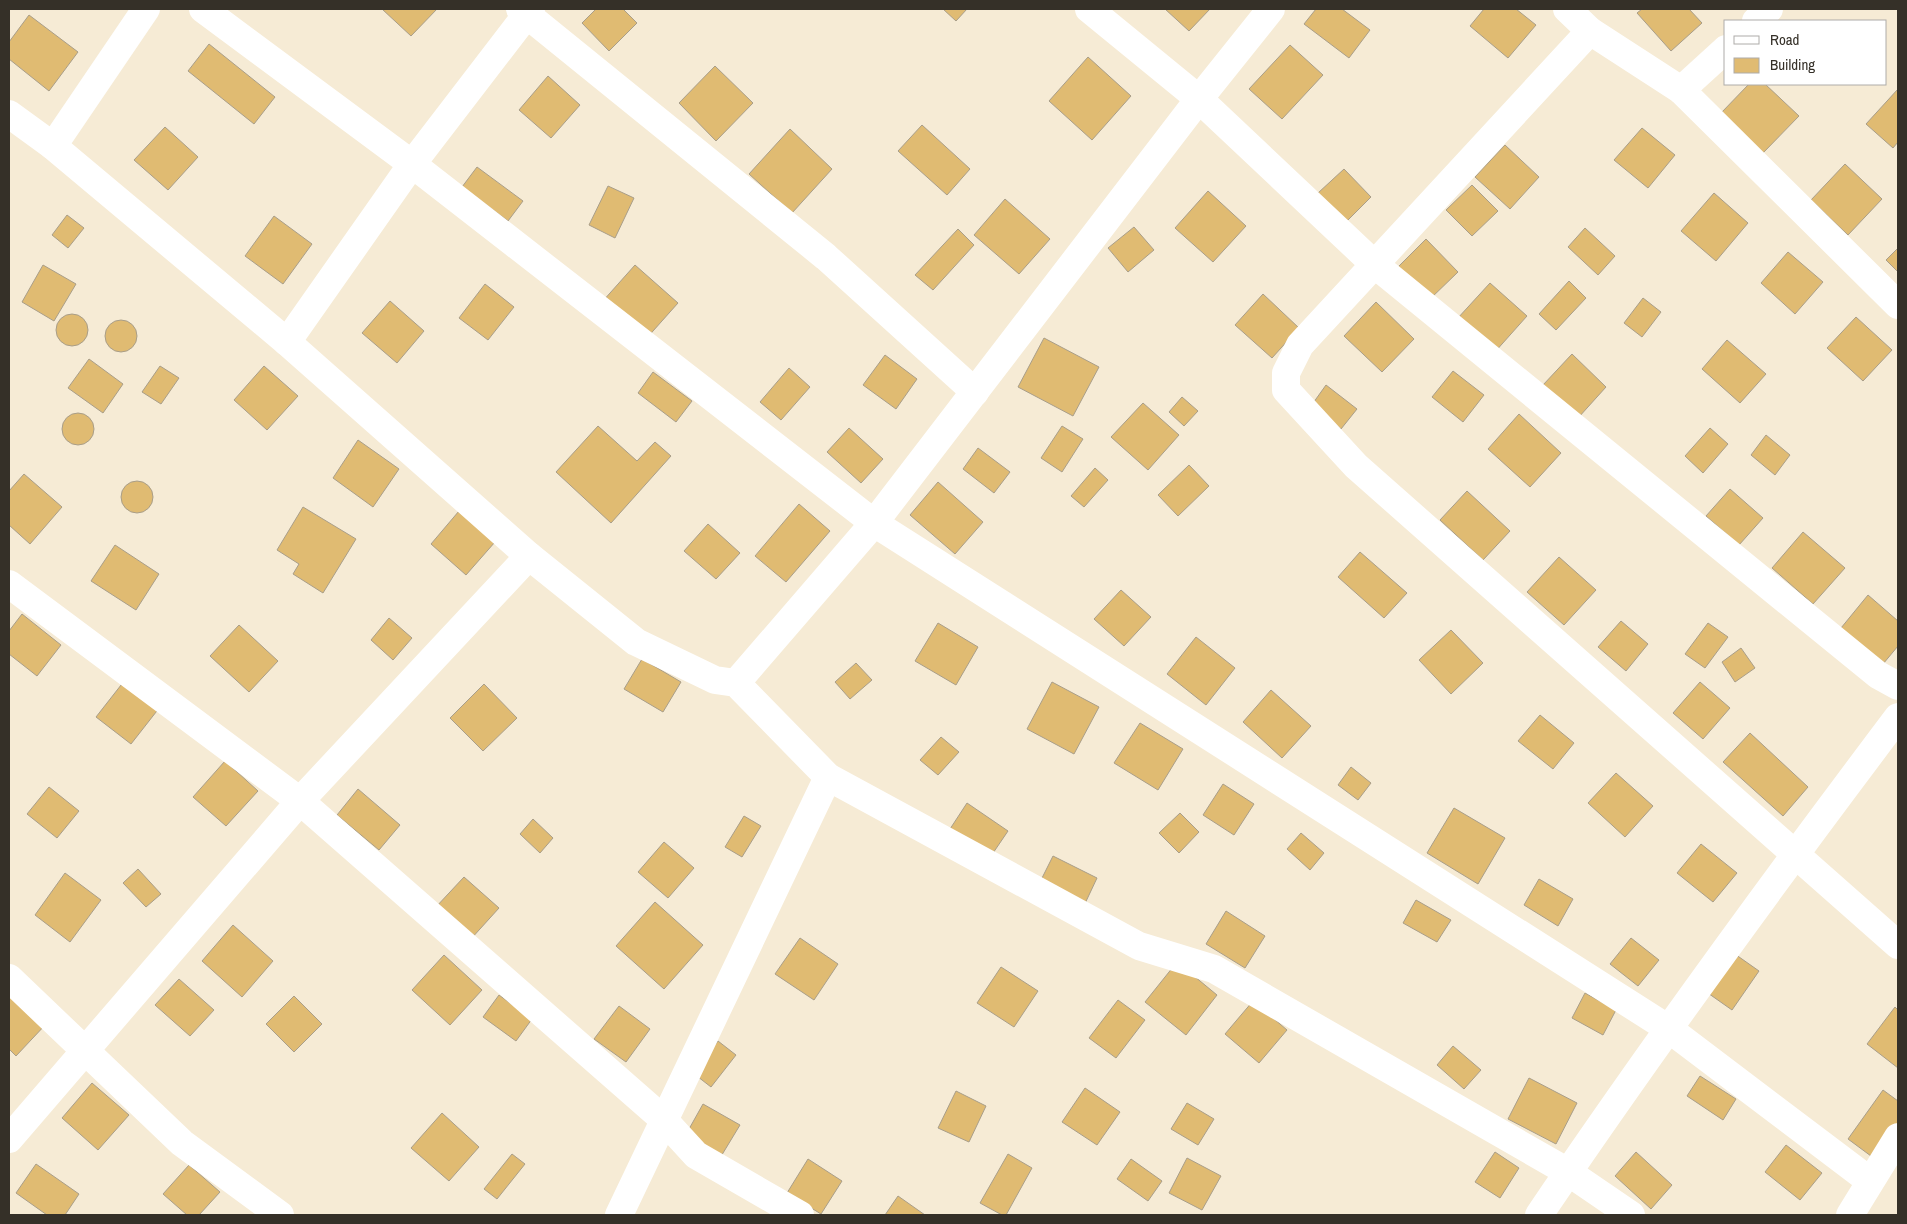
<svg xmlns="http://www.w3.org/2000/svg" width="1907" height="1224" font-family="'Archivo Narrow',sans-serif">
<style>
.building{fill:#e0bb72;stroke:#a99e89}
.lines{fill:none;stroke-linecap:round;stroke-linejoin:round}
.minor{stroke:#fff;stroke-width:28}
</style>
<rect width="100%" height="100%" fill="#f6ebd5"/>
<!-- building -->
<g class="building">
<path d="M382 9H437L411 36Z"/>
<path d="M596 9H623L637 23 609 51 582 23Z"/>
<path d="M943 9H967L956 21Z"/>
<path d="M1165 9H1210L1189 31Z"/>
<path d="M1316 9H1342L1370 30 1349 58 1304 24Z"/>
<path d="M1484 9H1516L1536 25 1508 58 1470 26Z"/>
<path d="M1642 9H1689L1702 23 1671 51 1637 13Z"/>
<path d="M29 15 78 52 49 91 9 59V42Z"/>
<path d="M209 44 275 97 254 124 188 71Z"/>
<path d="M1290 45 1323 75 1282 119 1249 89Z"/>
<path d="M1088 57 1131 96 1092 140 1049 101Z"/>
<path d="M715 66 753 103 716 141 679 103Z"/>
<path d="M548 76 580 105 551 138 519 110Z"/>
<path d="M1749 84H1765L1799 116 1763 153 1722 112Z"/>
<path d="M1898 89V142L1893 148 1866 124Z"/>
<path d="M922 125 970 169 947 195 898 151Z"/>
<path d="M165 127 198 157 168 190 134 160Z"/>
<path d="M1642 128 1675 155 1648 188 1614 160Z"/>
<path d="M790 129 832 169 792 213 749 174Z"/>
<path d="M1505 145 1539 177 1510 209 1475 177Z"/>
<path d="M1845 164 1882 199 1848 235 1811 200Z"/>
<path d="M477 167 523 201 508 221 462 187Z"/>
<path d="M1344 169 1371 197 1346 222 1318 193Z"/>
<path d="M1472 185 1498 211 1472 236 1446 210Z"/>
<path d="M608 186 634 198 615 238 589 225Z"/>
<path d="M1208 191 1246 226 1213 262 1175 228Z"/>
<path d="M1714 193 1748 223 1716 261 1681 231Z"/>
<path d="M1005 199 1050 239 1019 274 974 235Z"/>
<path d="M67 215 84 228 68 248 52 235Z"/>
<path d="M274 216 312 244 283 284 245 256Z"/>
<path d="M1134 227 1154 250 1128 272 1108 248Z"/>
<path d="M1585 228 1615 256 1598 275 1568 247Z"/>
<path d="M958 229 974 245 933 290 915 275Z"/>
<path d="M1426 239 1458 272 1429 300 1397 268Z"/>
<path d="M1898 248V272L1886 260Z"/>
<path d="M1788 252 1823 282 1795 314 1761 283Z"/>
<path d="M43 265 76 284 54 321 22 302Z"/>
<path d="M635 265 678 303 645 340 602 302Z"/>
<path d="M1569 281 1586 298 1556 330 1539 314Z"/>
<path d="M1490 283 1527 316 1494 353 1457 319Z"/>
<path d="M485 284 514 307 488 340 459 318Z"/>
<path d="M1263 294 1299 328 1272 358 1235 325Z"/>
<path d="M1643 298 1661 312 1642 337 1624 323Z"/>
<path d="M390 301 424 331 397 363 362 333Z"/>
<path d="M1376 302 1414 339 1382 372 1344 336Z"/>
<circle cx="72" cy="330" r="16"/>
<path d="M1856 317 1892 350 1863 381 1827 348Z"/>
<circle cx="121" cy="336" r="16"/>
<path d="M1044 338 1099 367 1073 416 1018 387Z"/>
<path d="M1727 340 1766 374 1740 403 1702 369Z"/>
<path d="M1572 354 1606 387 1578 418 1543 385Z"/>
<path d="M885 355 917 379 896 409 863 385Z"/>
<path d="M89 359 123 384 103 413 68 388Z"/>
<path d="M160 366 179 378 161 404 142 392Z"/>
<path d="M264 366 298 396 267 430 234 400Z"/>
<path d="M789 368 810 387 781 420 760 402Z"/>
<path d="M1453 371 1484 395 1463 422 1432 397Z"/>
<path d="M653 372 692 401 676 422 638 393Z"/>
<path d="M1326 385 1357 409 1341 429 1311 406Z"/>
<path d="M1182 397 1198 411 1184 426 1169 412Z"/>
<path d="M1143 403 1179 435 1148 470 1111 437Z"/>
<circle cx="78" cy="429" r="16"/>
<path d="M1519 414 1561 453 1530 487 1488 449Z"/>
<path d="M598 426 637 461 655 442 671 456 611 523 556 472Z"/>
<path d="M1062 426 1083 439 1062 472 1041 458Z"/>
<path d="M849 428 883 459 861 483 827 452Z"/>
<path d="M1710 428 1728 444 1703 473 1685 456Z"/>
<path d="M1766 435 1790 455 1775 475 1751 455Z"/>
<path d="M358 440 399 469 373 507 333 478Z"/>
<path d="M978 448 1010 472 994 493 963 469Z"/>
<path d="M1189 465 1209 486 1178 516 1158 495Z"/>
<path d="M1095 468 1108 480 1084 507 1071 496Z"/>
<path d="M24 474 62 507 30 544 9 525V491Z"/>
<circle cx="137" cy="497" r="16"/>
<path d="M938 482 983 522 955 554 910 515Z"/>
<path d="M1730 489 1763 518 1739 545 1706 516Z"/>
<path d="M1467 491 1510 531 1483 560 1440 520Z"/>
<path d="M799 504 830 531 786 582 755 556Z"/>
<path d="M303 507 356 539 323 593 293 574 299 564 277 550Z"/>
<path d="M459 511 495 542 466 575 431 544Z"/>
<path d="M708 524 740 553 716 579 684 551Z"/>
<path d="M1803 532 1845 568 1813 604 1772 568Z"/>
<path d="M115 545 159 574 136 610 91 581Z"/>
<path d="M1360 552 1407 593 1384 618 1338 577Z"/>
<path d="M1559 557 1596 590 1564 625 1527 592Z"/>
<path d="M1121 590 1151 617 1124 646 1094 619Z"/>
<path d="M1868 595 1898 621V646L1883 664 1841 628Z"/>
<path d="M22 614 61 645 37 676 9 654V631Z"/>
<path d="M389 618 412 638 393 660 371 640Z"/>
<path d="M1621 621 1648 644 1626 671 1598 647Z"/>
<path d="M938 623 978 647 956 685 915 661Z"/>
<path d="M1708 623 1728 637 1705 668 1685 654Z"/>
<path d="M239 625 278 661 249 692 210 656Z"/>
<path d="M1451 630 1483 663 1451 694 1419 660Z"/>
<path d="M1196 637 1235 668 1206 705 1167 674Z"/>
<path d="M1741 648 1755 668 1735 682 1722 662Z"/>
<path d="M642 659 681 682 663 712 624 689Z"/>
<path d="M856 663 872 680 850 699 835 682Z"/>
<path d="M125 680 160 707 131 744 96 717Z"/>
<path d="M1052 682 1099 707 1074 754 1027 729Z"/>
<path d="M1700 682 1730 708 1703 739 1673 713Z"/>
<path d="M484 684 517 718 483 751 450 718Z"/>
<path d="M1271 690 1311 726 1282 758 1243 722Z"/>
<path d="M1540 715 1574 743 1553 769 1518 741Z"/>
<path d="M1140 723 1183 749 1158 790 1114 763Z"/>
<path d="M1750 733 1808 787 1783 816 1723 762Z"/>
<path d="M941 737 959 752 938 775 920 760Z"/>
<path d="M225 761 258 791 226 826 193 797Z"/>
<path d="M1351 767 1371 783 1358 800 1338 785Z"/>
<path d="M1616 773 1653 806 1625 837 1588 803Z"/>
<path d="M1223 784 1254 804 1234 835 1203 815Z"/>
<path d="M49 787 79 811 57 838 27 814Z"/>
<path d="M358 789 400 825 379 850 337 815Z"/>
<path d="M967 803 1008 831 991 856 950 829Z"/>
<path d="M1454 808 1505 838 1478 884 1427 853Z"/>
<path d="M1180 813 1199 832 1179 853 1159 833Z"/>
<path d="M744 816 761 826 742 857 725 847Z"/>
<path d="M533 819 553 838 540 853 520 834Z"/>
<path d="M1301 833 1324 853 1310 870 1287 849Z"/>
<path d="M664 842 694 868 668 898 638 872Z"/>
<path d="M1701 844 1737 873 1713 902 1677 873Z"/>
<path d="M1053 856 1097 878 1081 912 1036 890Z"/>
<path d="M138 869 161 894 146 907 123 883Z"/>
<path d="M65 873 101 900 70 942 35 915Z"/>
<path d="M464 877 499 908 470 940 435 908Z"/>
<path d="M1539 879 1573 899 1558 926 1524 905Z"/>
<path d="M1416 900 1451 920 1437 942 1403 923Z"/>
<path d="M655 902 703 945 664 989 616 946Z"/>
<path d="M1226 911 1265 936 1245 968 1206 944Z"/>
<path d="M233 925 273 961 242 997 202 961Z"/>
<path d="M800 938 838 964 814 1000 775 974Z"/>
<path d="M1631 938 1659 960 1638 986 1610 964Z"/>
<path d="M1732 952 1759 971 1732 1010 1705 991Z"/>
<path d="M444 955 482 990 450 1025 412 990Z"/>
<path d="M1177 962 1217 995 1186 1035 1145 1002Z"/>
<path d="M1001 967 1038 991 1014 1027 977 1003Z"/>
<path d="M179 979 214 1010 190 1036 155 1005Z"/>
<path d="M9 992 47 1023 16 1056 9 1049Z"/>
<path d="M1585 993 1616 1010 1603 1035 1572 1018Z"/>
<path d="M499 995 532 1019 516 1041 483 1017Z"/>
<path d="M294 996 322 1024 294 1052 266 1024Z"/>
<path d="M1118 1000 1145 1020 1116 1058 1089 1038Z"/>
<path d="M1253 1001 1287 1030 1259 1063 1225 1034Z"/>
<path d="M619 1006 650 1029 626 1062 594 1039Z"/>
<path d="M1895 1007 1898 1010V1068L1867 1044Z"/>
<path d="M718 1041 736 1055 711 1087 693 1073Z"/>
<path d="M1453 1046 1481 1070 1464 1089 1437 1065Z"/>
<path d="M1700 1076 1736 1099 1723 1120 1687 1096Z"/>
<path d="M1529 1078 1577 1103 1556 1144 1508 1119Z"/>
<path d="M92 1083 129 1115 98 1150 62 1118Z"/>
<path d="M1085 1088 1120 1112 1097 1145 1062 1122Z"/>
<path d="M1883 1090 1898 1101V1127L1875 1159 1848 1139Z"/>
<path d="M956 1091 986 1106 969 1142 938 1128Z"/>
<path d="M1187 1103 1214 1119 1198 1145 1171 1129Z"/>
<path d="M703 1104 740 1125 720 1158 684 1138Z"/>
<path d="M442 1113 479 1147 449 1181 411 1148Z"/>
<path d="M1786 1145 1822 1173 1800 1200 1765 1172Z"/>
<path d="M1495 1152 1519 1168 1500 1198 1475 1182Z"/>
<path d="M1636 1152 1672 1185 1651 1209 1615 1176Z"/>
<path d="M512 1154 525 1164 497 1199 484 1189Z"/>
<path d="M1008 1154 1032 1168 1006 1215H1002L980 1203Z"/>
<path d="M1187 1158 1221 1176 1202 1210 1169 1193Z"/>
<path d="M808 1159 842 1181 821 1214 787 1193Z"/>
<path d="M1131 1159 1162 1181 1148 1201 1117 1179Z"/>
<path d="M36 1164 79 1194 65 1215H47L16 1193Z"/>
<path d="M189 1165 220 1192 199 1215H187L163 1194Z"/>
<path d="M898 1196 925 1215H885Z"/>
</g>
<g class="lines">
<!-- minor -->
<g class="minor">
<path d="M203 9 412 164 874 523 1669 1029 1870 1181"/>
<path d="M520 9 826 257 975 392"/>
<path d="M1089 9 1199 99 1374 264 1878 675 1898 686"/>
<path d="M1567 9 1590 31 1681 90 1898 305"/>
<path d="M1756 21 1769 9"/>
<path d="M1590 31 1300 345 1286 373V390L1356 466 1898 945"/>
<path d="M1681 90 1726 49"/>
<path d="M9 114 53 146 287 342 529 556 636 642 715 680 736 683 828 777 1139 946 1214 969 1568 1172 1631 1215"/>
<path d="M53 146 146 9"/>
<path d="M287 342 412 164 531 9"/>
<path d="M9 584 300 801 663 1119 696 1155 800 1215"/>
<path d="M736 683 874 523 1199 99 1271 9"/>
<path d="M9 978 182 1143 280 1215"/>
<path d="M9 1139 300 801 529 556"/>
<path d="M619 1215 828 777"/>
<path d="M1539 1215C1654 1045 1775 880 1898 717"/>
<path d="M1850 1215 1898 1137"/>
</g>
</g>
<!-- border -->
<rect width="1907" height="1224" fill="none" stroke="#353028" stroke-width="20"/>
<!-- legend -->
<rect x="1724" y="20" width="162" height="65" fill="#ffffff" stroke="#aeaca9"/>
<rect x="1734" y="36" width="25" height="8" fill="#ffffff" stroke="#aeaca9"/>
<text x="1770" y="45" font-size="15" fill="#353028">Road</text>
<rect x="1734" y="58" width="25" height="15" fill="#e0bb72" stroke="#aeaca9"/>
<text x="1770" y="70" font-size="15" fill="#353028">Building</text>
</svg>
